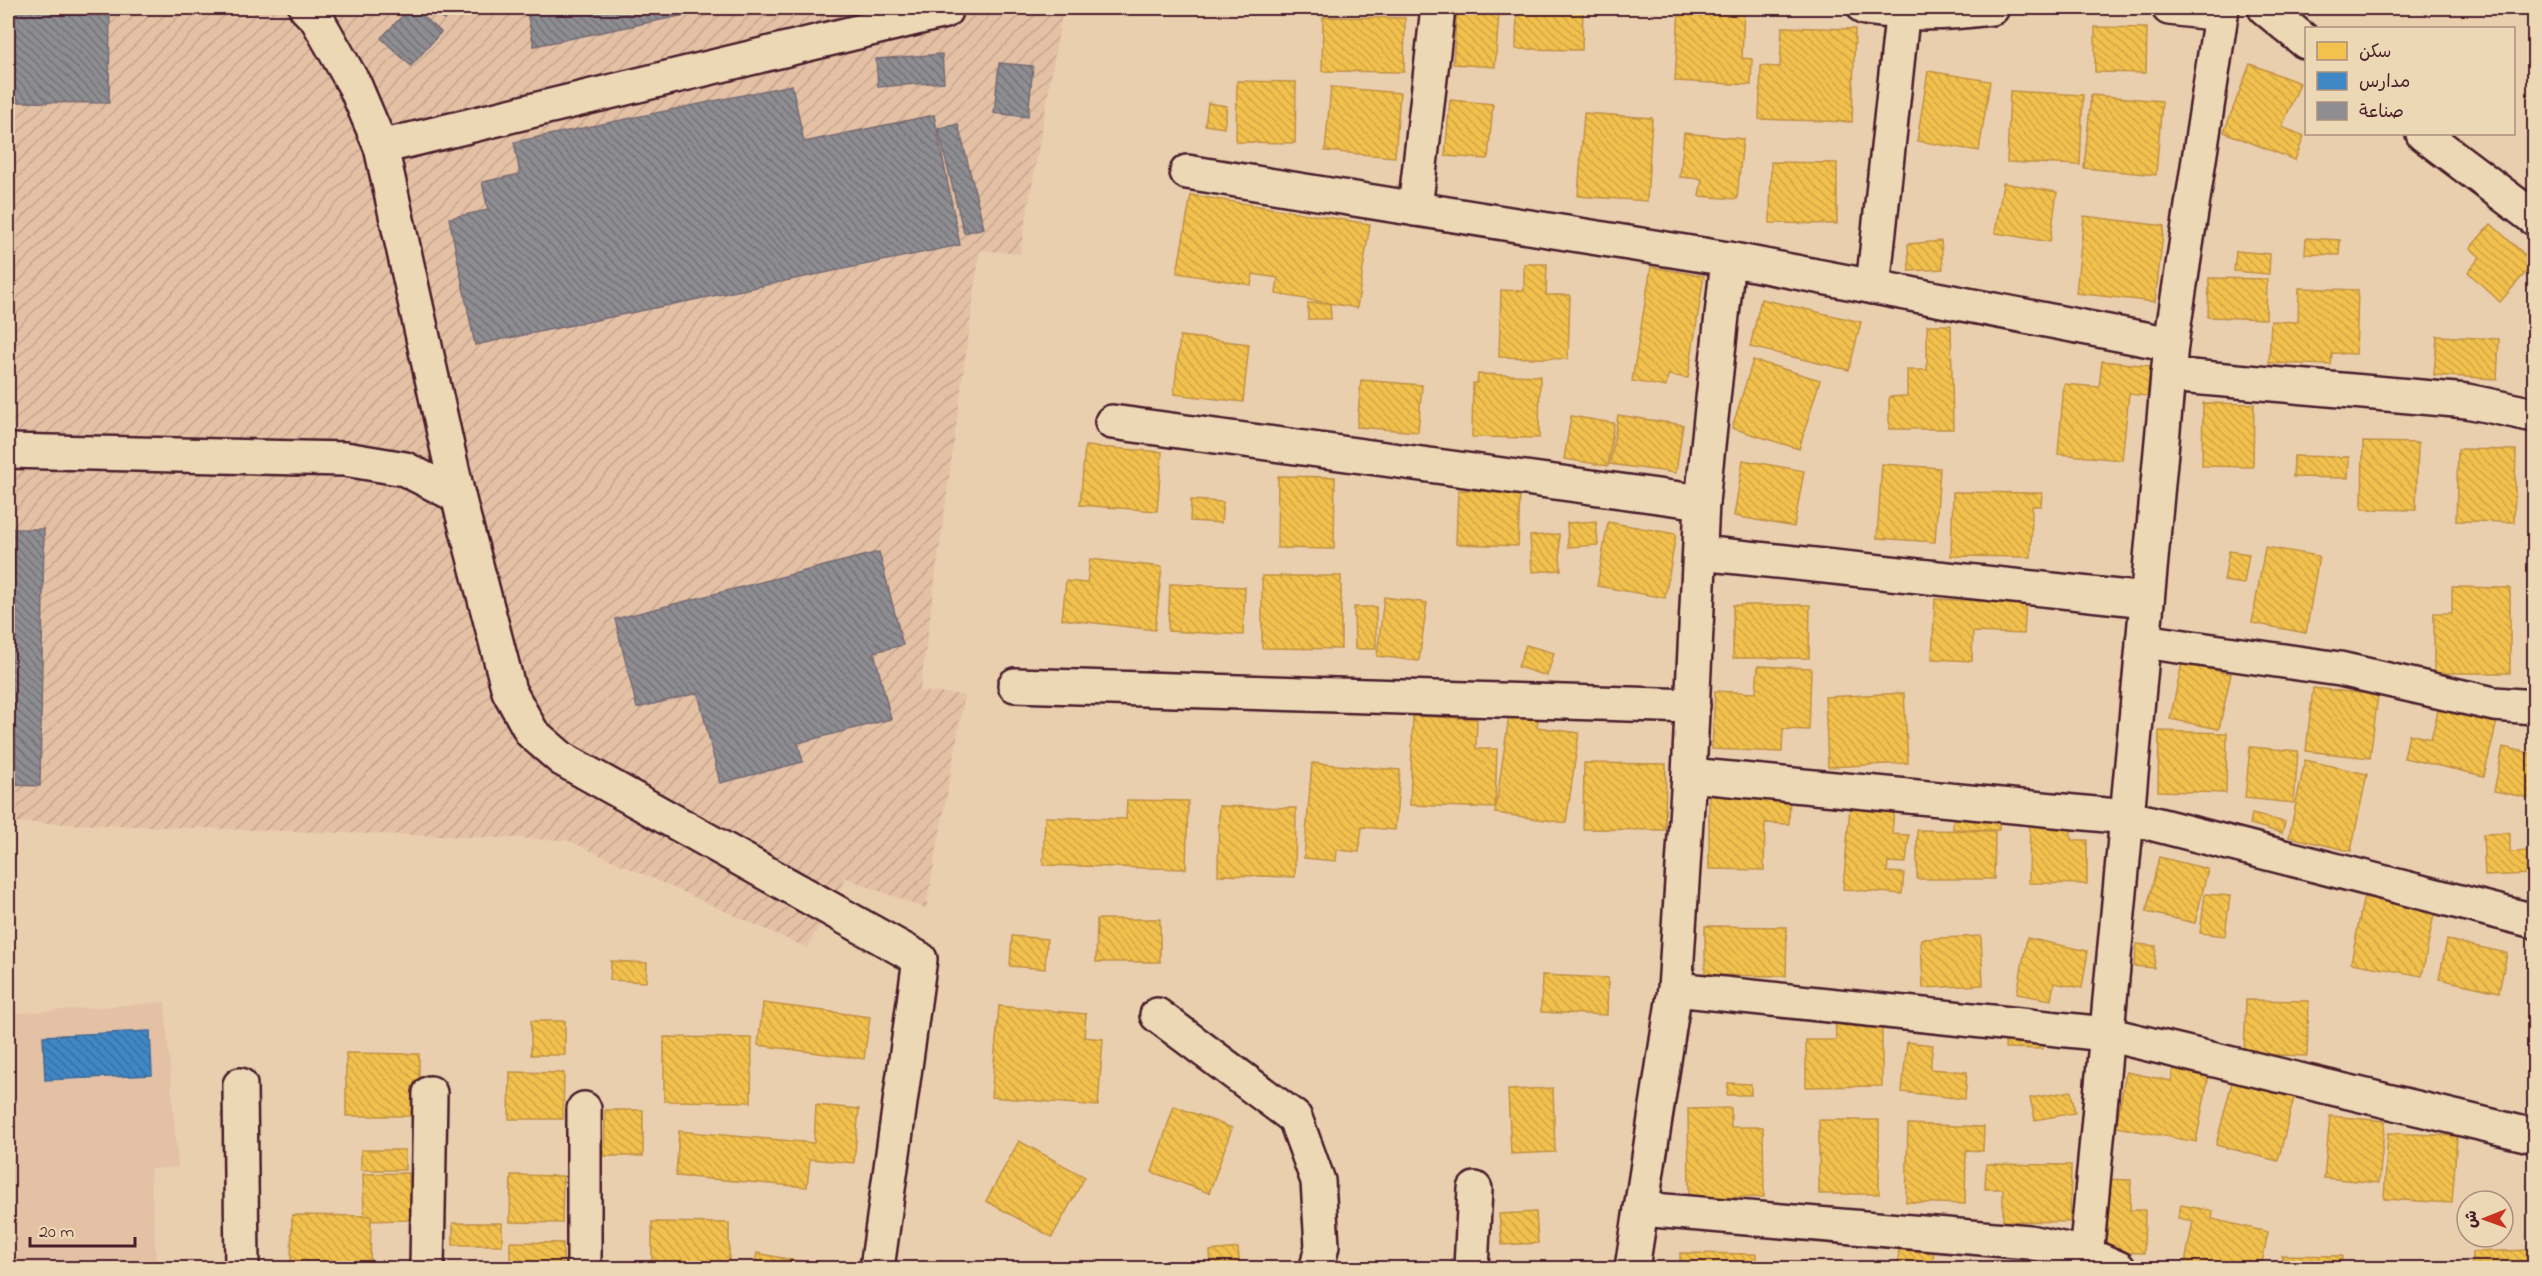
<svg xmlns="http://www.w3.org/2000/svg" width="2542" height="1276" font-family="'Indie Flower','Playpen Sans Arabic',sans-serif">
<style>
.built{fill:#e4c1a5}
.industrial{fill:url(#industrial-furrows)}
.homes{fill:url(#homes-back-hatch);stroke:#c09044;stroke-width:1.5}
.schools{fill:url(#schools-back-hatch);stroke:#426897;stroke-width:1.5}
.industry{fill:url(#industry-back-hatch);stroke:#796c73;stroke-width:1.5}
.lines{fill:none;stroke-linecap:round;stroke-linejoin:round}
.minor-casing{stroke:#4a1f2b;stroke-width:38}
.tertiary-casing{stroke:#4a1f2b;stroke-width:38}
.minor{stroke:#edd8b6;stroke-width:33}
.tertiary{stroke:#edd8b6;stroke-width:33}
</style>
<defs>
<pattern id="industrial-furrows" width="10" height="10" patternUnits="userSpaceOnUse" patternTransform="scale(1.5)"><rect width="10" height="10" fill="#e4c1a5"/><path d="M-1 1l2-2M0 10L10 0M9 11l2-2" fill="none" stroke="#c5a58e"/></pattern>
<pattern id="homes-back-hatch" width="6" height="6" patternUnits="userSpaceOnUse" patternTransform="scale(1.5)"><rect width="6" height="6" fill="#f2c14e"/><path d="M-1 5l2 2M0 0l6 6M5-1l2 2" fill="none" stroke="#d1a544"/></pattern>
<pattern id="schools-back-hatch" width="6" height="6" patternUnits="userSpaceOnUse" patternTransform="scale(1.5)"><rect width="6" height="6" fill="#3f88c5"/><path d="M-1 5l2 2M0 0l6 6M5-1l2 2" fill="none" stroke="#376fa0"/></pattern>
<pattern id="industry-back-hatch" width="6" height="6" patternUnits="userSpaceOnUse" patternTransform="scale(1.5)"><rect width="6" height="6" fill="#8d8d92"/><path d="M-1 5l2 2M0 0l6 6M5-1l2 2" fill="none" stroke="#757377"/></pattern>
</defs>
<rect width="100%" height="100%" fill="#eacfaf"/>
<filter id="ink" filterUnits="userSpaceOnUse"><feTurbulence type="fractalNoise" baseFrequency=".0167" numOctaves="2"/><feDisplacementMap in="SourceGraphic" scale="12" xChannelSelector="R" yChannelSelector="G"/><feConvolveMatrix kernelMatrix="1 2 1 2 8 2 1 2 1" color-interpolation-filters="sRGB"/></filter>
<g filter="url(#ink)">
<!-- built -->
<path class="built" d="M165 1002 178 1167 150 1169 157 1268H8V1014Z"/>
<!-- industrial -->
<path class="industrial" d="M8 8H1063L1020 254 980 250 920 691 965 695 926 909 846 878 807 948 567 840 8 822Z"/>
<!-- homes -->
<g class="homes">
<path d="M1517 8H1583L1582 50 1516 49Z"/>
<path d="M1679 8H1744L1742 58 1752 59 1751 85 1675 81Z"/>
<path d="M1457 9 1499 13 1495 67 1453 64Z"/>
<path d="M1323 17 1405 18 1404 72 1322 71Z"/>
<path d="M1782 27 1855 29 1852 122 1759 119 1761 66 1780 67Z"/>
<path d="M2095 27 2147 28 2146 73 2095 72Z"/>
<path d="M2250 64 2300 83 2282 127 2304 136 2295 160 2224 132Z"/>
<path d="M1928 71 1990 81 1979 151 1917 141Z"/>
<path d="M1237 81 1296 82 1295 143 1236 142Z"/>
<path d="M1331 87 1400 93 1395 157 1325 151Z"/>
<path d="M2010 91 2083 95 2080 165 2007 162Z"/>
<path d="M2091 95 2162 101 2156 175 2084 168Z"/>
<path d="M1450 100 1493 104 1488 159 1445 156Z"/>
<path d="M1208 103 1227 106 1224 128 1205 125Z"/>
<path d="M1584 113 1652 118 1647 201 1578 196Z"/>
<path d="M1684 133 1743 139 1737 199 1699 196 1702 179 1680 177Z"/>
<path d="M1771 162 1837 163V224L1770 223Z"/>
<path d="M2003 183 2057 192 2050 242 1995 233Z"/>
<path d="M1191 195 1370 224 1357 308 1276 294 1278 278 1253 274 1251 285 1177 273Z"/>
<path d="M2084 216 2164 226 2155 302 2076 293Z"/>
<path d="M2491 224 2534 263 2500 302 2468 272 2480 257 2470 248Z"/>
<path d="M2306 238 2340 240 2339 255 2305 254Z"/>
<path d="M1941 241 1943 269 1909 271 1908 244Z"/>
<path d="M2236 251 2270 254 2269 274 2234 271Z"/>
<path d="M1524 264H1547L1546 295H1570L1568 359 1499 357 1501 290 1524 291Z"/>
<path d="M1651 267 1704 276 1688 378 1668 375 1666 387 1632 381Z"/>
<path d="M2209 278 2267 279 2266 319 2208 317Z"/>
<path d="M2299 288 2358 290 2356 354 2332 353 2331 365 2269 363 2271 321 2298 322Z"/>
<path d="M1761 299 1861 322 1849 370 1750 347Z"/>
<path d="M1308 303H1330L1331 319H1308Z"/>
<path d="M1927 325H1951L1953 429H1889V397L1907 396V370H1927Z"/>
<path d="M1180 336 1249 344 1243 402 1174 394Z"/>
<path d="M2437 336 2499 339 2497 379 2434 375Z"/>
<path d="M1753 360 1820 380 1799 449 1732 428Z"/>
<path d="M2102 361 2150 366 2147 396 2129 394 2122 460 2058 454 2064 384 2099 387Z"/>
<path d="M1478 374 1540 376 1539 438 1472 437 1473 383H1477Z"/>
<path d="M1361 380 1422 385 1418 432 1357 427Z"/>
<path d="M2203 403 2254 404 2253 467 2202 466Z"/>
<path d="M1618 415 1683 425 1676 473 1610 464Z"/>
<path d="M1571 416 1614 423 1608 466 1564 459Z"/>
<path d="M2363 442 2418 443 2416 510 2362 509Z"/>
<path d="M1085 446 1162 452 1157 511 1080 505Z"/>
<path d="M2458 449 2516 450 2514 522 2456 521Z"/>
<path d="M2294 456 2349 457 2348 478 2293 477Z"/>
<path d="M1743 460 1804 471 1794 527 1734 516Z"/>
<path d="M1882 464 1940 468 1935 542 1877 538Z"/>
<path d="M1278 476 1335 477 1334 549 1277 548Z"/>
<path d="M1458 490 1520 492 1518 546 1456 544Z"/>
<path d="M1953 492 2042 493 2041 506H2032L2031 557 1951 556Z"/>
<path d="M1191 500 1223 502 1221 523 1190 521Z"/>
<path d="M1596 521 1598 545 1568 547 1567 523Z"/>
<path d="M1608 522 1676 534 1665 598 1597 586Z"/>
<path d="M1559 534 1561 570 1532 572 1530 536Z"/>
<path d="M2265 547 2319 556 2306 633 2252 623Z"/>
<path d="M2229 551 2249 554 2244 584 2224 581Z"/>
<path d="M1090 559 1162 567 1155 630 1062 619 1066 581 1087 583Z"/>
<path d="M1262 576H1341V649L1262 648Z"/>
<path d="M1170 584 1245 587 1243 635 1168 631Z"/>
<path d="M1982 586 2027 588 2024 634 1973 632 1972 661 1932 659 1935 599 1981 601Z"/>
<path d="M2452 587 2510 588V673H2434V613H2452Z"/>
<path d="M1384 597 1427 603 1419 661 1377 656Z"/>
<path d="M1733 605H1810L1809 658H1733Z"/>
<path d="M1354 607H1376V649H1355Z"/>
<path d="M1526 645 1554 653 1547 676 1518 667Z"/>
<path d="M2182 663 2231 674 2219 729 2170 719Z"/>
<path d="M1758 666 1811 668 1809 730 1783 729 1782 752 1712 749 1715 691 1756 693Z"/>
<path d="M2313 688 2378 695 2370 758 2306 751Z"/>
<path d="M1904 693 1908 763 1828 767 1825 697Z"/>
<path d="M2439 707 2497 721 2484 776 2404 758 2409 734 2431 739Z"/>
<path d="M1413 716 1477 719 1476 749H1497L1495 808 1410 805Z"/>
<path d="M1509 716 1538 720 1537 727 1579 733 1566 823 1495 813Z"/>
<path d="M2159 731 2227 733 2226 793 2158 791Z"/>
<path d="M2250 747 2298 751 2294 803 2245 798Z"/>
<path d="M2503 747 2534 754V799L2494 791Z"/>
<path d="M2305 760 2367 774 2351 851 2289 837Z"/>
<path d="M1312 763 1400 770 1395 830 1362 827 1359 852 1337 850 1336 861 1304 858Z"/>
<path d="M1584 763 1666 764 1665 830 1583 829Z"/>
<path d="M1709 791 1790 792 1789 824 1765 823 1764 870 1709 869Z"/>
<path d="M1127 800 1188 801 1186 869 1043 865 1045 817 1126 819Z"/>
<path d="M1219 806 1296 808 1295 877 1218 875Z"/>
<path d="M1954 806 2000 807 1999 830 1953 829Z"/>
<path d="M1850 807 1894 810 1892 834 1909 835 1906 863 1888 862 1887 872 1904 873 1902 894 1843 889Z"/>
<path d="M2252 814 2285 822 2282 833 2250 824Z"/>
<path d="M2030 818 2071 819V840H2087V884L2029 883Z"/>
<path d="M1917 830 1995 831 1994 879H1917Z"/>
<path d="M2510 833V852L2530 851 2531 874 2485 876 2483 834Z"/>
<path d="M2159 857 2208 869 2195 923 2146 912Z"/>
<path d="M2205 894 2230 896 2225 936 2200 933Z"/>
<path d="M2364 895 2435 909 2422 976 2351 963Z"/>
<path d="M1097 919H1160V962H1096Z"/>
<path d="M1705 926 1787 927 1786 976 1705 975Z"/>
<path d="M1012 936 1047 939 1045 969 1010 966Z"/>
<path d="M1981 936 1983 985 1923 988 1921 939Z"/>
<path d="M2027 938 2088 951 2082 988 2054 983 2051 1000 2017 994Z"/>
<path d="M2447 940 2507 953 2499 992 2439 979Z"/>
<path d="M2137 944 2156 946 2154 968 2134 966Z"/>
<path d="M611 961 647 963 646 982 610 980Z"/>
<path d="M1542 975 1608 978 1607 1015 1541 1012Z"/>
<path d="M2246 1000 2309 1001 2307 1056 2244 1054Z"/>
<path d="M763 1003 870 1017 864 1059 758 1045Z"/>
<path d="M999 1006 1086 1014 1084 1037 1103 1039 1098 1106 991 1097Z"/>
<path d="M1835 1015H1882V1086L1806 1087V1040H1836Z"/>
<rect x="531" y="1021" width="34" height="34"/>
<path d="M2006 1024 2043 1025V1049L2005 1048Z"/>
<path d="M664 1037 752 1038 751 1102 664 1101Z"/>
<path d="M1907 1042 1933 1045 1930 1069 1967 1072 1965 1099 1902 1092Z"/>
<path d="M346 1053 419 1054V1116H346Z"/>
<path d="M2176 1057 2211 1064 2196 1142 2116 1127 2126 1072 2171 1081Z"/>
<path d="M2235 1070 2297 1086 2278 1161 2216 1145Z"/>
<path d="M510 1072 564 1073 563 1119H509Z"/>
<path d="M1728 1083 1751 1084V1095H1727Z"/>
<path d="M1553 1088 1555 1152 1511 1154 1508 1090Z"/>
<path d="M2071 1091 2075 1113 2035 1120 2030 1098Z"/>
<path d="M816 1105 859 1109 854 1163 810 1159 807 1187 676 1176 679 1131 814 1143Z"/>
<path d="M1174 1106 1232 1128 1209 1193 1152 1172Z"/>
<path d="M1731 1108V1127H1763L1764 1197 1689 1198 1688 1109Z"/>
<path d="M605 1110H643V1156H604Z"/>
<path d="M2330 1116 2385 1121 2379 1183 2324 1178Z"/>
<rect x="1819" y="1120" width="60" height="74"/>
<path d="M1908 1124 1984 1127 1983 1151 1966 1150 1965 1204 1906 1202Z"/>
<path d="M2388 1133 2457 1136 2452 1203 2384 1199Z"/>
<path d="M1019 1141 1085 1177 1052 1237 986 1201Z"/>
<rect x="361" y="1150" width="44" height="20"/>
<path d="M1986 1164 2071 1165 2070 1222 2003 1221V1189H1985Z"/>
<path d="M409 1173 411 1220 364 1221 363 1174Z"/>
<path d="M511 1175 563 1176 562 1223 510 1222Z"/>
<path d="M2097 1179 2131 1180 2130 1210H2145L2144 1253 2095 1252Z"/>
<path d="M2181 1205 2213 1211 2212 1219 2268 1232 2261 1268H2184L2193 1221 2178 1218Z"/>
<path d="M1536 1212 1538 1243 1502 1245 1499 1214Z"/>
<path d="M292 1215 371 1216 370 1268H291Z"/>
<path d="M652 1222 729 1223V1268H652Z"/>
<rect x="453" y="1223" width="49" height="22"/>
<path d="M510 1242 563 1243V1268H510Z"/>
<path d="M1899 1242 1934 1243 1933 1268H1898Z"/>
<path d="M1238 1248 1240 1268H1211L1210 1251Z"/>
<path d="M2532 1250 2533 1268H2472V1252Z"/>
<path d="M757 1253 808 1263 807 1268H754Z"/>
<path d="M1680 1253 1756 1254V1268H1680Z"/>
<path d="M2282 1255 2342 1256 2341 1268H2281Z"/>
<path d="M1499 1262 1534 1263 1533 1268H1499Z"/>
</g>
<!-- schools -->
<g class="schools">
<rect x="8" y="1017" width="5" height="26"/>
<path d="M150 1031 152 1075 45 1080 43 1036Z"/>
</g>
<!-- industry -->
<g class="industry">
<path d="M8 8H110L109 103 8 102Z"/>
<path d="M410 8H414L441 32 411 66 381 38Z"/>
<path d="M434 8H460L444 20Z"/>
<path d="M526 8H719L534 46Z"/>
<path d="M942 54 944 82 878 87 876 59Z"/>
<path d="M999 63 1033 66 1028 117 994 113Z"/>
<path d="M792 85 804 142 934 115 960 245 475 345 449 218 488 210 482 182 520 174 514 142Z"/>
<path d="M958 124 984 228 964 233 938 129Z"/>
<path d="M8 529H44L40 786 8 785Z"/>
<path d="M879 552 903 645 874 652 891 719 798 743 803 762 720 783 698 693 637 708 615 619Z"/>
</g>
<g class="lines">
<!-- minor casing -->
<g class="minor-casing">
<g id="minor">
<path d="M1865 8C1912 15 1945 14 1992 8"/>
<path d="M2169 8 2221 14"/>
<path d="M2265 8 2306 42"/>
<path d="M2423 134 2534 218"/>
<path d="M381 147 945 11"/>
<path d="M1187 172 1728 259 2171 344"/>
<path d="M1415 209 1438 8"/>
<path d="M1873 287 1903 8"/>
<path d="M2168 375 2467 401 2534 415"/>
<path d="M1112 422 1702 502"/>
<path d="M8 451 345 459 405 469 458 496"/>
<path d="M1700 553 2147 600"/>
<path d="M2143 641 2340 669 2494 704 2534 707"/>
<path d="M1015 685 1693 706"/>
<path d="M1689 775 2127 817 2534 921"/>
<path d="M1675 989 2106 1034 2534 1136"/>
<path d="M1157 1015 1295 1118 1318 1181 1322 1246 1317 1268"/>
<path d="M240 1085 242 1268"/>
<path d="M584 1109V1268"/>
<path d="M1641 1209 2029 1242 2086 1254 2118 1268"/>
<path d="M427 1268 430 1093"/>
<path d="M1471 1268 1475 1189"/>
<path d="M1632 1268 1675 989 1689 775 1702 502 1728 259"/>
<path d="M2085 1268 2171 344 2222 8"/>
</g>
</g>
<!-- tertiary casing -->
<g class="tertiary-casing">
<path id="tertiary" d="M306 8 317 19 355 86 381 147 458 496 509 691 532 733 562 759 920 959 877 1268"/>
</g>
<!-- minor -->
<use href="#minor" class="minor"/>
<!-- tertiary -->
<use href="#tertiary" class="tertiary"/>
</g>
</g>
<!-- margin -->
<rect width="2542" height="1276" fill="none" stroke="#edd8b6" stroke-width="30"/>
<rect x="15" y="15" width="2512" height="1246" fill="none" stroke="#4a1f2b" stroke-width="2" filter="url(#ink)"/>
<!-- legend -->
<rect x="2305" y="27" width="210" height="108" fill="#edd8b6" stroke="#ac8e7e" stroke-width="1.5"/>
<rect x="2317" y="42" width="30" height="18" fill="#f2c14e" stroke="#ac8e7e" stroke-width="1.5"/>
<text x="2359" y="57" font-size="18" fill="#4a1f2b">سكن</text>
<rect x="2317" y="72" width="30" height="18" fill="#3f88c5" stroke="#ac8e7e" stroke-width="1.5"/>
<text x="2359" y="87" font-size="18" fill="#4a1f2b">مدارس</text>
<rect x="2317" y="102" width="30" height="18" fill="#8d8d92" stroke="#ac8e7e" stroke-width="1.5"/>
<text x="2359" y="117" font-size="18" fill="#4a1f2b">صناعة</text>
<!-- north arrow -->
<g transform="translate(2485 1219) rotate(269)"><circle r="28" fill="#edd8b6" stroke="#ac8e7e" stroke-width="1.5"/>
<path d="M0-4.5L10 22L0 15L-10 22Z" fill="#c8321e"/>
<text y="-9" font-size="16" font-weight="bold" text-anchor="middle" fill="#4a1f2b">ش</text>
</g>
<!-- scale -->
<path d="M30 1237v9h105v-9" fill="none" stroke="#4a1f2b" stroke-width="3"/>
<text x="39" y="1237" font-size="18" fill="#4a1f2b" stroke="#edd8b6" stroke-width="4.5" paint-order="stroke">20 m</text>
</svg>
